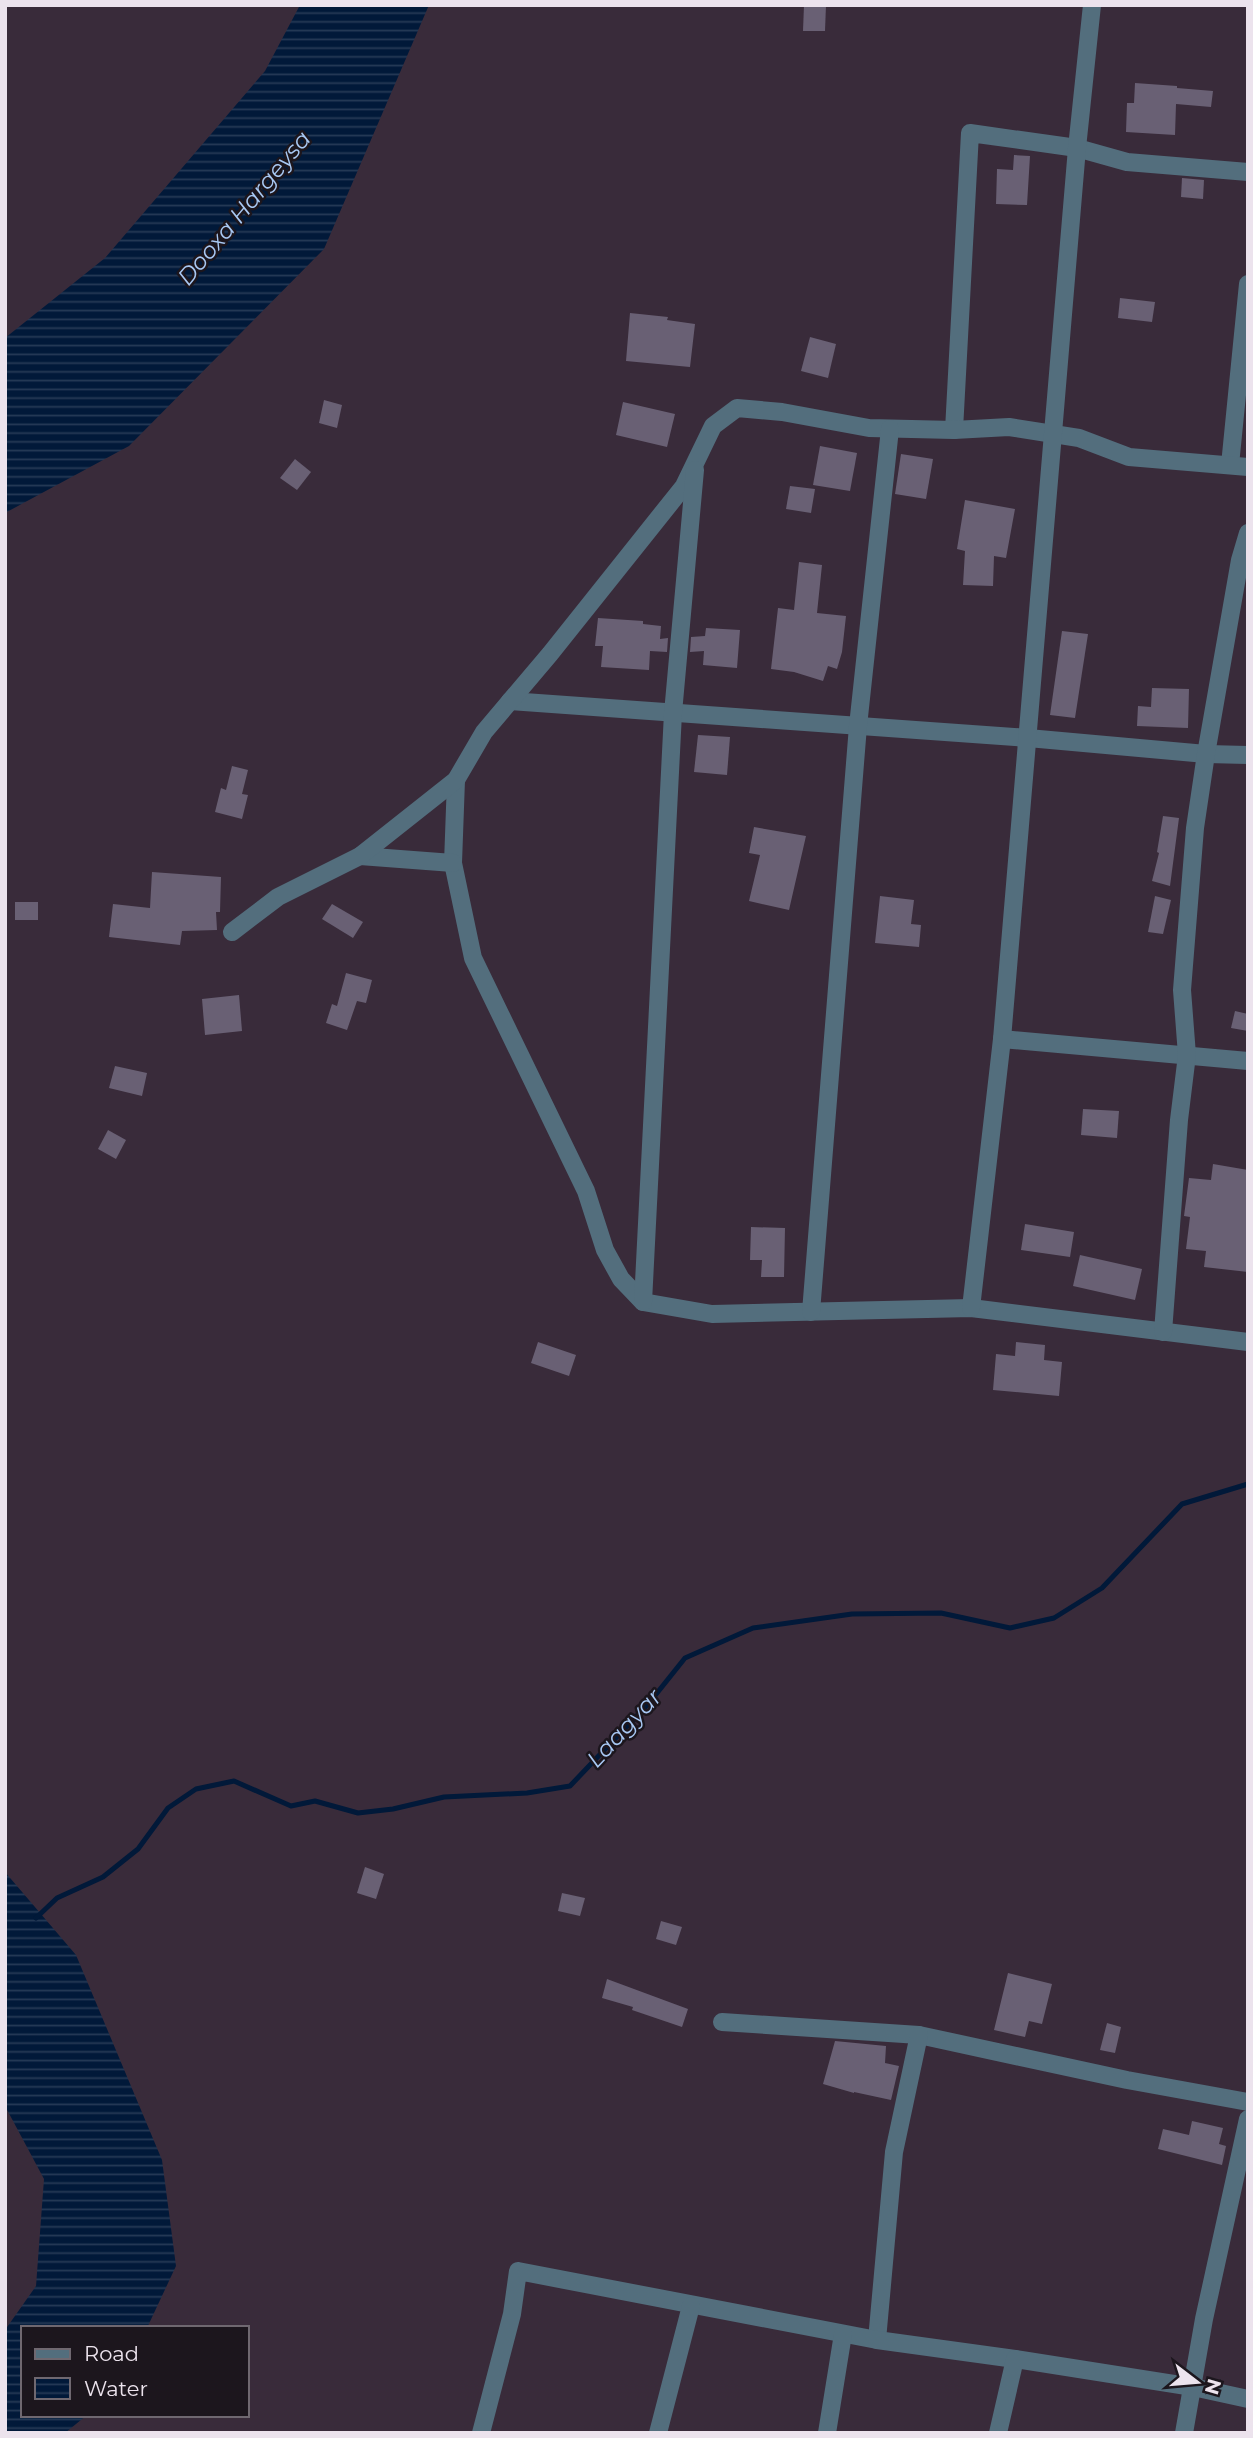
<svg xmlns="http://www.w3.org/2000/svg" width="1253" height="2438" font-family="Montserrat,sans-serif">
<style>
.water{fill:url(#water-rules)}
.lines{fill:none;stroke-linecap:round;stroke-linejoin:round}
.stream{stroke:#011939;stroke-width:5}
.building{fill:#696074}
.street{stroke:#536e7d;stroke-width:18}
.labels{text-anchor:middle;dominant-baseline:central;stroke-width:5;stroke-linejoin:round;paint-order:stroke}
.water-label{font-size:23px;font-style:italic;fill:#a8c8f3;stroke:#1c161d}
</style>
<defs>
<pattern id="water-rules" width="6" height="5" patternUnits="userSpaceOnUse" patternTransform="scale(1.75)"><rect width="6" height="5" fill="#011939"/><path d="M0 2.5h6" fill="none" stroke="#263a56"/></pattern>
</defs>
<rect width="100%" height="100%" fill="#392b3a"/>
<!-- water -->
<g class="water">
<path d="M300 5H429L324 249 129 446 5 513V338L105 258 265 71Z"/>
<path d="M5 1872 76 1955 162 2160 176 2266 147 2328H23V2415H87L65 2433H5V2330L36 2286 44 2179 5 2106Z"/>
</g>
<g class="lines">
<!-- stream -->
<path class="stream" d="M36 1918 57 1898 103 1877 138 1849 168 1808 196 1789 234 1781 291 1806 315 1801 358 1813 393 1809 444 1797 527 1793 570 1786 649 1703 685 1658 753 1628 852 1614 941 1613 1010 1628 1054 1618 1102 1588 1182 1504 1248 1484"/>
</g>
<!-- building -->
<g class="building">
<path d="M804 5H826L825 31H803Z"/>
<path d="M1135 83 1177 86V88L1213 91 1211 107 1176 104 1175 135 1126 132 1127 103H1134Z"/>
<path d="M1014 155 1030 156 1027 205 996 204 997 169 1013 170Z"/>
<path d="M1182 178 1204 180 1203 199 1181 197Z"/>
<path d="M1120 298 1155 302 1152 322 1118 318Z"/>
<path d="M630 313 668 317 667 320 695 324 690 367 626 361Z"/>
<path d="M810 337 836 344 828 378 801 371Z"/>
<path d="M324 400 342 405 337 428 319 423Z"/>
<path d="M623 402 675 414 667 447 616 435Z"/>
<path d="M820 446 857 453 850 491 813 485Z"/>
<path d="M901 454 933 459 926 499 895 494Z"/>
<path d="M295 459 311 472 297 490 280 478Z"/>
<path d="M790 486 815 489 811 513 786 509Z"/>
<path d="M965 500 1015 509 1006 558 994 556 993 586 963 585 965 551 957 549Z"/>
<path d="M799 562 822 565 817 613 846 616 842 652 837 669 828 666 823 681 794 672 771 669 778 608 794 610Z"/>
<path d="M598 618 643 621V624L661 626 660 639 668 638 667 652 650 651 649 670 601 667 603 646H595Z"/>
<path d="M706 628 740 630 737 668 703 665 704 651 690 652 691 637 705 636Z"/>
<path d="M1062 631 1088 634 1075 718 1050 715Z"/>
<path d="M1152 688 1189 689 1188 728 1137 726 1138 706 1151 707Z"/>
<path d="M698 735 730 737 727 775 694 772Z"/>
<path d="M232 766 248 770 242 794 248 795 242 819 215 812 221 788 226 790Z"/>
<path d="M1163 816 1179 818 1170 886 1152 881 1159 853 1157 852Z"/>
<path d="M754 827 806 836 789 910 749 901 760 855 749 853Z"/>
<path d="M152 872 221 877 220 912H216L217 930 182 931 180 945 109 937 113 904 150 908Z"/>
<path d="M880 896 914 900 911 924 921 925 919 947 875 943Z"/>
<path d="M1155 896 1171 900 1163 934 1148 932Z"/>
<rect x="15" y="902" width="23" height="18"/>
<path d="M332 904 363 922 353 938 322 919Z"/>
<path d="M346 973 372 980 366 1003 357 1001 347 1030 326 1023 332 1004 337 1006Z"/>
<path d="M239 995 242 1031 205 1035 202 999Z"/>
<path d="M1235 1011 1248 1014V1031L1231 1028Z"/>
<path d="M115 1066 147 1073 142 1096 109 1088Z"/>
<path d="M1083 1109 1119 1111 1117 1138 1081 1135Z"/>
<path d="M108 1130 126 1140 116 1159 98 1149Z"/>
<path d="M1213 1164 1248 1170V1272L1204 1267 1206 1251 1186 1249 1190 1217 1184 1216 1189 1178 1211 1180Z"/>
<path d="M1025 1224 1074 1232 1070 1257 1021 1250Z"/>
<path d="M751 1227 785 1228 784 1277H761L762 1260H750Z"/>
<path d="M1080 1255 1142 1269 1135 1300 1073 1286Z"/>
<path d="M538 1342 576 1355 569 1376 531 1363Z"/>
<path d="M1016 1342 1045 1345 1044 1360 1062 1362 1059 1396 993 1390 996 1354 1015 1356Z"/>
<path d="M365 1867 384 1874 376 1899 357 1893Z"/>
<path d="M562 1893 585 1898 580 1916 558 1911Z"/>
<path d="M661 1921 682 1927 676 1945 656 1939Z"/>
<path d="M1008 1973 1052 1984 1042 2024 1029 2021 1025 2037 994 2030Z"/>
<path d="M607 1979 688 2009 682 2027 632 2010 633 2007 602 1998Z"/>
<path d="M1107 2023 1121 2027 1115 2053 1100 2050Z"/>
<path d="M835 2041 886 2046 885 2063 899 2066 891 2100 854 2092V2093L823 2084Z"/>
<path d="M1192 2121 1223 2128 1219 2144 1226 2146 1222 2165 1158 2149 1163 2129 1189 2135Z"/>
</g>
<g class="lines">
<!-- street -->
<g class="street">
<path d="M954 430 970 133 1077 148 1127 162 1248 172"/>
<path d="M1230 465 1248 284"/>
<path d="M510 701 1028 738 1206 754 1248 755"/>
<path d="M456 780 453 863 473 958 586 1191 605 1250 621 1279 643 1302 712 1314 971 1308 1248 1342"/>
<path d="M360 856 453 863"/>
<path d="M232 932 278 897 360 856 456 780 484 732 550 654 684 486 713 426 737 408 782 412 869 428 954 430 1009 427 1079 438 1129 457 1248 467"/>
<path d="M1002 1039 1248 1061"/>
<path d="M643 1302 673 713 695 470"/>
<path d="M971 1308 1002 1039 1077 148 1092 5"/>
<path d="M811 1312 858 726 890 429"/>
<path d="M1163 1332 1179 1120 1187 1055 1182 990 1195 828 1206 754 1240 560 1248 533"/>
<path d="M722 2022 919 2035 1127 2080 1248 2102"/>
<path d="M877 2340 894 2152 919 2035"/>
<path d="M481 2433 512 2314 518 2271 877 2340 1015 2359"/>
<path d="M658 2433 691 2306"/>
<path d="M827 2433 843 2334"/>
<path d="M998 2433 1015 2359 1193 2387 1248 2399"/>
<path d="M1184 2433 1204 2319 1248 2119"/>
</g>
</g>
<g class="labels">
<!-- water labels -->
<g class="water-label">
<text transform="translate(244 208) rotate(-50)">Dooxa Hargeysa</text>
<text transform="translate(624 1728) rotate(-47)">Laagyar</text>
</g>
</g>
<!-- border -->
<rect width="1253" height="2438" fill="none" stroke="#ece3ed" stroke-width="14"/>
<!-- legend -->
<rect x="21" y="2326" width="228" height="91" fill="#1c161d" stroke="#6f6870" stroke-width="2"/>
<rect x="35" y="2349" width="35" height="10" fill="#536e7d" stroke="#6f6870" stroke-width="2"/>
<text x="84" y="2361" font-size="21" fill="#ece3ed">Road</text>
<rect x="35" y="2378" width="35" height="21" fill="url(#water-rules)" stroke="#6f6870" stroke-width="2"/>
<text x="84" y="2396" font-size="21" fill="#ece3ed">Water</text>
<!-- north arrow -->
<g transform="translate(1197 2382) rotate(106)" stroke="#1c161d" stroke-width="5" paint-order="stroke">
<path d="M0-5L12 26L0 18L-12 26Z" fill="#ece3ed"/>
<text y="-10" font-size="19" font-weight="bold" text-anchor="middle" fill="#ece3ed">N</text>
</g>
</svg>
